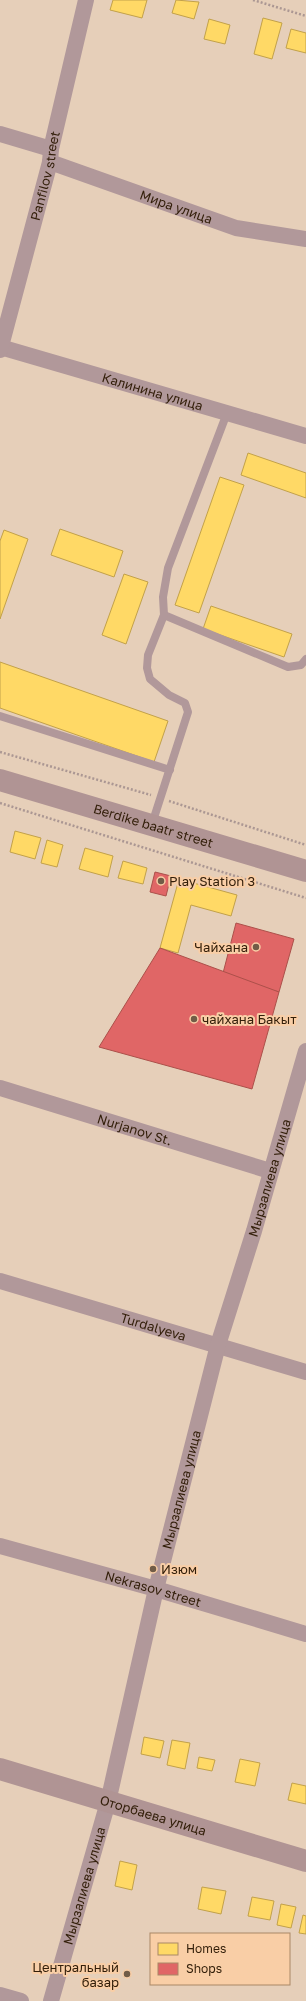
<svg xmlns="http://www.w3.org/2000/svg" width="306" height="2001" font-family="'Golos Text',sans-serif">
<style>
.homes{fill:#ffd966;stroke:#c2a14a}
.shops{fill:#e06666;stroke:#ac504a}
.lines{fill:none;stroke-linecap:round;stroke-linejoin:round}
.path{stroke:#ab9793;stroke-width:2.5;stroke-dasharray:2 2;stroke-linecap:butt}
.lane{stroke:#b1989a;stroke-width:8}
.street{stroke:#b1989a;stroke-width:16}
.secondary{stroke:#b09494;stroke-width:22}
.poi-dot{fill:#715c47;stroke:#f9cea6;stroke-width:1.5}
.labels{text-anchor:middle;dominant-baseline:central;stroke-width:4;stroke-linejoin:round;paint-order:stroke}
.street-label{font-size:13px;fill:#321e09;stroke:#f9cea6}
.poi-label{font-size:13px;fill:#321e09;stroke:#f9cea6;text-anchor:start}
</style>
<rect width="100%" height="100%" fill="#e6cfb9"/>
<!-- homes -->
<g class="homes">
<path d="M113 0H147L142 18 110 10Z"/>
<path d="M176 0 199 2 194 19 172 13Z"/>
<path d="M263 18 282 23 272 59 254 54Z"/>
<path d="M209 19 230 25 225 44 204 39Z"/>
<path d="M291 29 306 33V53L286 48Z"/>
<path d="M248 453 306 473V498L241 475Z"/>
<path d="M220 477 244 485 199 613 175 605Z"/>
<path d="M60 529 123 551 114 577 51 555Z"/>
<path d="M4 530 28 539 0 619V541Z"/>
<path d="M124 574 148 582 126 644 102 635Z"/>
<path d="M211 606 292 634 284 657 203 629Z"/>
<path d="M0 662 168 721 154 762 0 708Z"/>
<path d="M15 831 41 838 35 859 10 852Z"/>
<path d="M47 840 63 845 57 867 41 863Z"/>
<path d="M85 848 113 856 108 877 79 869Z"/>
<path d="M123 861 147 868 143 884 118 878Z"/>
<path d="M179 879 237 895 231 916 191 905 178 953 160 948Z"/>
<path d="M152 985 176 992 160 1051 136 1044Z"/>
<path d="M144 1737 164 1741 160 1758 141 1754Z"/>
<path d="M172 1740 190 1743 185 1769 167 1765Z"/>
<path d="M199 1757 215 1760 212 1771 197 1768Z"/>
<path d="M240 1759 260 1763 255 1786 235 1782Z"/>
<path d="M292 1783 306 1786V1804L288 1800Z"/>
<path d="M120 1861 137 1865 132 1890 115 1886Z"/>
<path d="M202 1887 226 1891 221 1914 198 1909Z"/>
<path d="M252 1897 274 1901 270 1920 248 1916Z"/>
<path d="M281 1904 296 1907 291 1928 277 1925Z"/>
<path d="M303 1915 306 1916V1934L299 1933Z"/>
</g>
<!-- shops -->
<g class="shops">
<path d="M155 872 171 876 166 896 150 892Z"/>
<path d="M236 923 294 939 279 992 222 977Z"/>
<path d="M160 948 279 992 252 1089 99 1047Z"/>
</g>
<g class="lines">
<!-- path -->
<g class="path">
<path d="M253 0 306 16"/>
<path d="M0 752 151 795"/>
<path d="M169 801 306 845"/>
<path d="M0 803 306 898"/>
</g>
<!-- lane -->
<g class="lane">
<path d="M164 615 288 667 301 665 306 659"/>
<path d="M0 716 170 770"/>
<path d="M152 824 188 712 185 703 169 695 150 679 147 668 148 655 164 615 163 597 168 568 227 413"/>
</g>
<!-- street -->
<g class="street">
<path d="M0 134 51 149"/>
<path id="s1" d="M50 162 236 228 306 239"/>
<path id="s2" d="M0 347 306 436"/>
<path id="s3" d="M0 350 50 162 51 149 86 0"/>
<path id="s4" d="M0 1088 270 1171"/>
<path id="s5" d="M0 1281 306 1372"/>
<path id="s6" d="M0 1546 156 1589 306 1634"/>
<path d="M0 1995 21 2001"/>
<path id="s7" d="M51 2001 108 1802 156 1589 218 1345 254 1231 306 1051"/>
</g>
<!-- secondary -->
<g class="secondary">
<path id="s8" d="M0 780 306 871"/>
<path id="s9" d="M0 1769 306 1861"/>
</g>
</g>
<!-- markers -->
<g class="poi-dot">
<circle cx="161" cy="881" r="4"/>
<circle cx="256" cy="947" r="4"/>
<circle cx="194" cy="1019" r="4"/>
<circle cx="153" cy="1569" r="4"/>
<circle cx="127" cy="1974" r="4"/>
</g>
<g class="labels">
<!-- street labels -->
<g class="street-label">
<text stroke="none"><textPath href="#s3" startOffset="180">Panfilov street</textPath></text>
<text stroke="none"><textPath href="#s1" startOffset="134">Мира улица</textPath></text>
<text stroke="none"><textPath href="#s2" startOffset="159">Калинина улица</textPath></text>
<text stroke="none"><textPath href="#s8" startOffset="160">Berdike baatr street</textPath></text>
<text stroke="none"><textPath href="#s4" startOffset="141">Nurjanov St.</textPath></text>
<text stroke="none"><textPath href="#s7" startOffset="852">Мырзалиева улица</textPath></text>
<text stroke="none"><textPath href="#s5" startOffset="160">Turdalyeva</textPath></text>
<text stroke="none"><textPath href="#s7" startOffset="528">Мырзалиева улица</textPath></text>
<text stroke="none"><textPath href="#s6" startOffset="159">Nekrasov street</textPath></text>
<text stroke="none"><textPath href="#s9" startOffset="160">Оторбаева улица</textPath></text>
<text stroke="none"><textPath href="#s7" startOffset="120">Мырзалиева улица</textPath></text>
</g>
<!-- poi labels -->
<g class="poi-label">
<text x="169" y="881">Play Station 3</text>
<text x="248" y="947" text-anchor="end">Чайхана</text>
<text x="202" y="1019">чайхана Бакыт</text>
<text x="161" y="1569">Изюм</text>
<text x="119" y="1967" text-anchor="end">Центральный<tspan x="119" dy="15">базар</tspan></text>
</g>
</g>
<!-- legend -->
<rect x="150" y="1933" width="140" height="52" fill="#f9cea6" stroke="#a98867"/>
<rect x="158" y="1943" width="20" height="12" fill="#ffd966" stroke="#a98867"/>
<text x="186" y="1953" font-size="12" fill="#321e09">Homes</text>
<rect x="158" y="1963" width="20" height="12" fill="#e06666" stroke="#a98867"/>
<text x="186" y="1973" font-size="12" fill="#321e09">Shops</text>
</svg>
